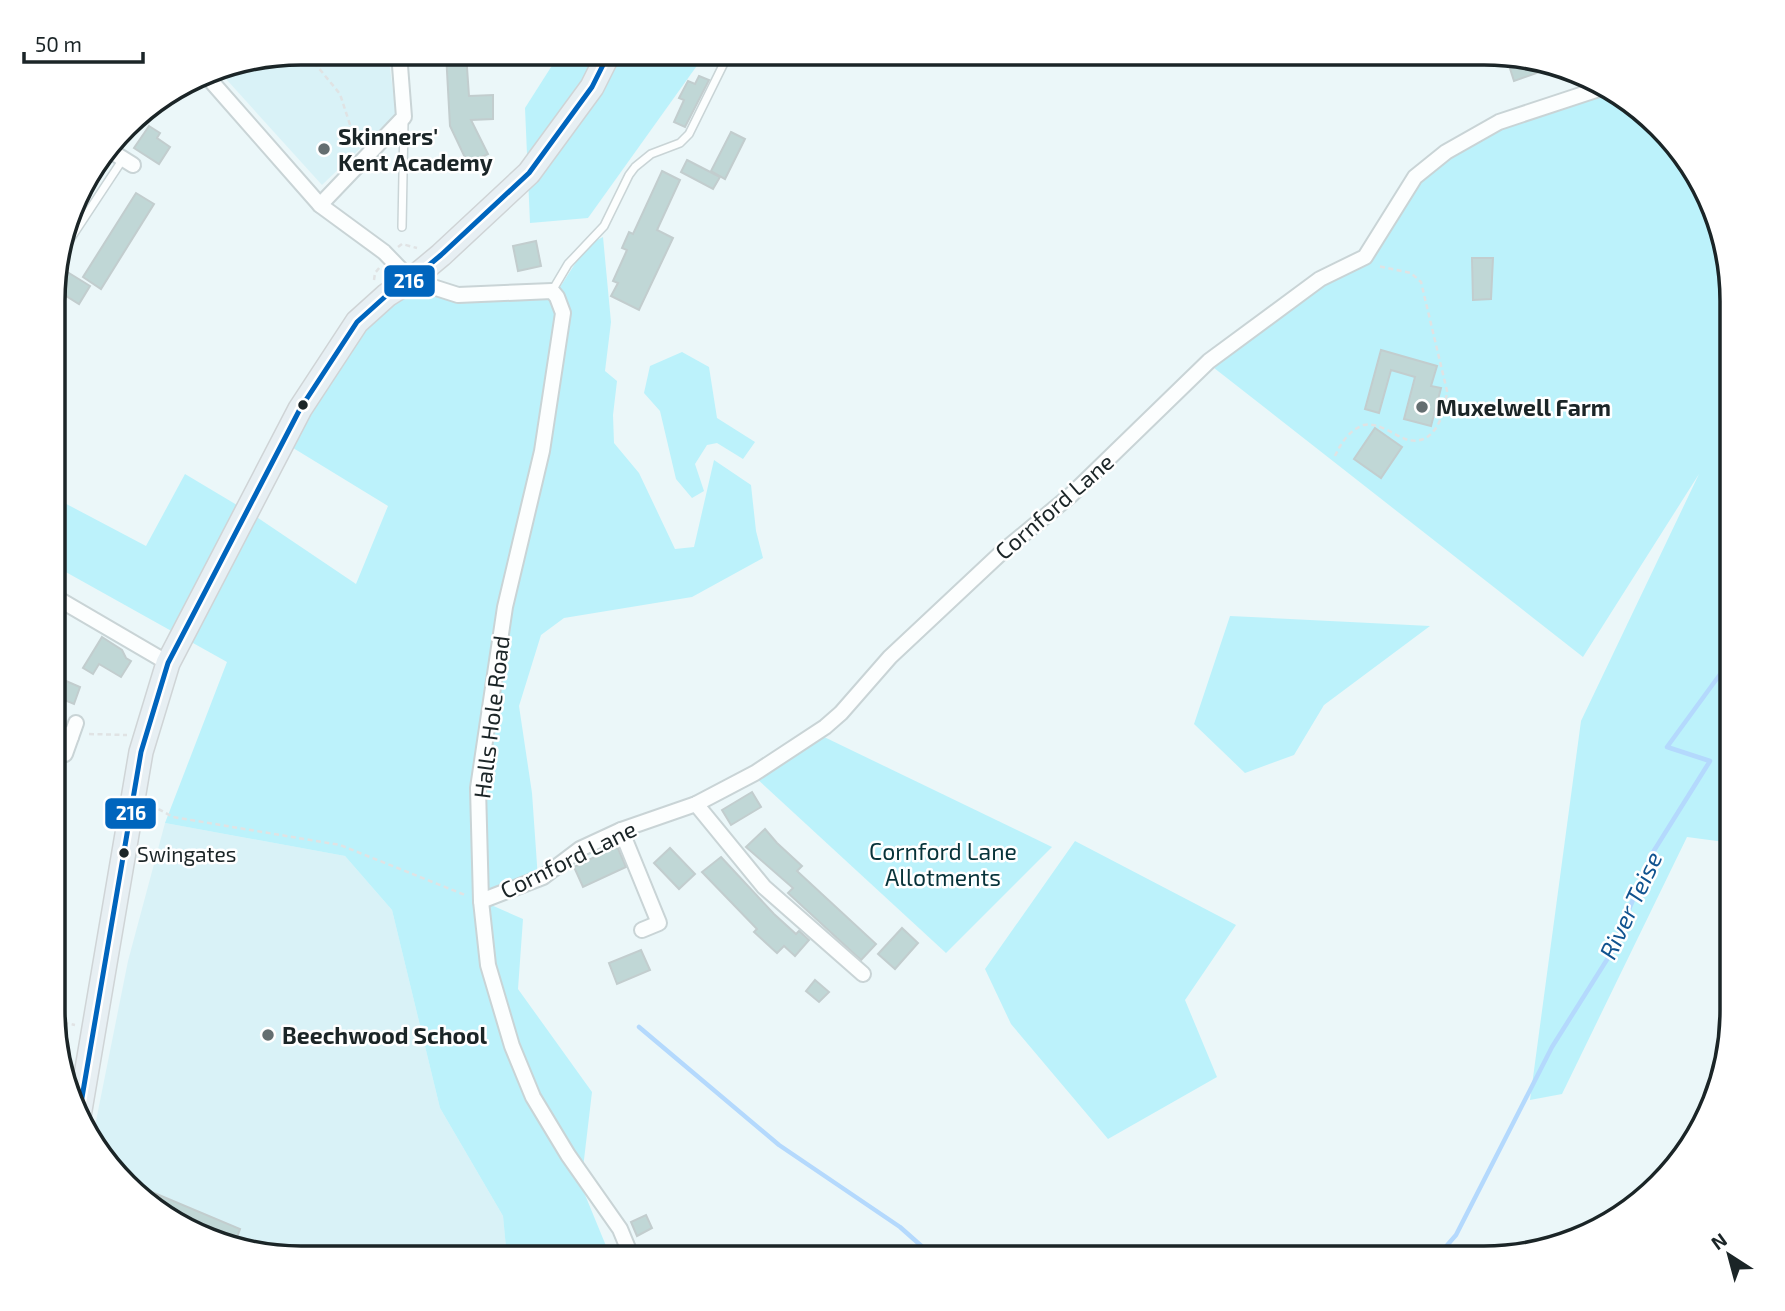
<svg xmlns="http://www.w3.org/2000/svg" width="1785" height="1311" font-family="'Exo 2',sans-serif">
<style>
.built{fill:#d9f2f7}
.green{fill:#bcf2fb}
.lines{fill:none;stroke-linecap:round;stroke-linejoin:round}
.stream{stroke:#b4d9fd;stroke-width:4.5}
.building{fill:#c0d7d6;stroke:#c2cdce;stroke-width:2}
.lane-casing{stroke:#c9d4d6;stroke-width:10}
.street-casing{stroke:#c9d4d6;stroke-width:18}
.primary-casing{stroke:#cfd4d6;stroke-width:26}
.path{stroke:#e0e3e4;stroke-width:2.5;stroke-dasharray:5 3.5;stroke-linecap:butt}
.lane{stroke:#fcfefe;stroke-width:7}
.street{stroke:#fcfefe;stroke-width:14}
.primary{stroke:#e7eff3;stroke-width:23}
.bus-1-casing{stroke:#fff;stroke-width:10}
.bus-1{stroke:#0065bd;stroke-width:5}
.poi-dot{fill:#646e70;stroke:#fff;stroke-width:2.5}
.bus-dot{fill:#1b2527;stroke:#fff;stroke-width:2.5}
.labels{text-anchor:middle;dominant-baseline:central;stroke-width:5;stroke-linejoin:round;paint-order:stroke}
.bus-label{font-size:21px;fill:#1b2527;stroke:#fff;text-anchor:start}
.poi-label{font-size:23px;font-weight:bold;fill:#1b2527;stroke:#fff;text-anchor:start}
.street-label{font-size:23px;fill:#1b2527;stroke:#fff}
.park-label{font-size:23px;fill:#07333a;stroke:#fff}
.water-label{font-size:24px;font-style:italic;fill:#10538f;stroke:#fff}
.rim{fill:none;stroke:#1b2527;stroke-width:3.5}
.line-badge{stroke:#fff;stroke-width:2.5}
.badge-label{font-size:19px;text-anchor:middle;font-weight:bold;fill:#fff}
</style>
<rect width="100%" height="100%" fill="#ebf7f9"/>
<!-- built -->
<g class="built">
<path d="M301 53H388L396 114 322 185 217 69Z"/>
<path d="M165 823 345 856 392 910 440 1108 503 1216 507 1258H285L221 1245 149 1207 92 1141 128 961Z"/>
</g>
<!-- green -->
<g class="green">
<path d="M560 53H703L696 67 588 218 530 223 525 108Z"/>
<path d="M1605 87 1636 104 1707 191 1732 285V843L1687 837 1562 1094 1530 1100 1581 721 1699 474 1583 657 1209 364 1320 279 1365 257 1415 177 1499 122Z"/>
<path d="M603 237 611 322 605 371 617 381 613 415 614 443 639 473 675 549 694 547 714 460 751 485 756 531 763 558 692 597 564 618 541 635 519 706 532 793 538 879 482 901 523 919 518 989 592 1092 581 1185 611 1258H507L503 1216 440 1108 392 910 345 856 165 823 227 662 55 566V498L146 546 185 474 252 514 356 584 388 506 285 443 340 354 402 290 555 295 587 245Z"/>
<path d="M682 352 709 367 717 418 755 442 743 459 717 443 707 445 695 464 704 491 692 498 676 479 660 411 644 393 650 366Z"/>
<path d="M1230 616 1430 626 1324 705 1294 755 1245 773 1194 724Z"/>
<path d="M820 735 1052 847 946 953 755 777Z"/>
<path d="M1075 841 1236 925 1185 1000 1217 1077 1108 1139 1011 1024 985 969Z"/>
</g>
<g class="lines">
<!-- stream -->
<g class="stream">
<path d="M639 1027 779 1145 900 1227 935 1258"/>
<path d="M1436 1258 1456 1235 1552 1047 1613 950 1650 857 1710 761 1667 747 1732 658"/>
</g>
</g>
<!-- building -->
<g class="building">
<path d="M446 53H466L469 96 493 95V119L471 120 488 154 468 164 450 126Z"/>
<path d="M1515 56 1530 59 1559 65 1514 81 1507 59Z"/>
<path d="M699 76 709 80 685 127 674 122 684 100 679 98 688 81 695 84Z"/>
<path d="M149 126 160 133 157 138 170 147 159 164 134 148Z"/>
<path d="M731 132 745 139 725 179 711 171Z"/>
<path d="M687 160 720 177 713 189 681 172Z"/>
<path d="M662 171 680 180 657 230 673 238 639 310 611 296 618 283 613 281 627 250 622 248 629 232 633 234Z"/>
<path d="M136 193 154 204 101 289 83 277Z"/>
<path d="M536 241 541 266 518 271 513 246Z"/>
<path d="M1472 258H1493L1491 299 1473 300Z"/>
<path d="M56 265 90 286 79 304 55 289Z"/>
<path d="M1381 350 1437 366 1431 386 1441 388 1431 426 1404 419 1415 377 1391 370 1379 413 1365 409Z"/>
<path d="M1375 428 1402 447 1381 478 1354 459Z"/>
<path d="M102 637 122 650 126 658 131 661 121 677 99 664 93 674 83 668Z"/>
<path d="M66 681 80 687 74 704 55 696V682L64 686Z"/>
<path d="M752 792 761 807 731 825 722 810Z"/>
<path d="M765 829 777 843 802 866 797 871 876 944 861 960 788 893 793 888 746 847Z"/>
<path d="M617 846 626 867 583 887 574 867Z"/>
<path d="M670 848 695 874 679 889 654 863Z"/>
<path d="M721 857 774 914 796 934 799 931 809 940 795 956 784 946 777 953 754 932 757 929 702 872Z"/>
<path d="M902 928 918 943 895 969 878 954Z"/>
<path d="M641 950 650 970 617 984 609 963Z"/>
<path d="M815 980 829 992 819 1002 806 991Z"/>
<path d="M128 1182 240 1229 233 1248 221 1245 149 1207Z"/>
<path d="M646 1215 652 1228 637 1236 631 1222Z"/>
</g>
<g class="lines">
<!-- lane casing -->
<g class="lane-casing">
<g id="lane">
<path d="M402 227 404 121"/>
<path d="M63 250 123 159"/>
<path d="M552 291 568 264 604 226 629 175 635 167 651 154 680 143 689 134 726 59"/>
</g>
</g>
<!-- street casing -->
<g class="street-casing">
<g id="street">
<path d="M204 73 320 205 384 252 411 280 458 295 552 291 557 297 563 313 542 451 505 607 478 788 481 901 488 965 512 1046 533 1097 568 1155 620 1229 632 1258"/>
<path d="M109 150 133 165"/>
<path d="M320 205 404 117 399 53"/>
<path d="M55 597 168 663"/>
<path d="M55 730 71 737"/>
<path d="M65 754 76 723"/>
<path d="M696 804 764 887 863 974"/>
<path d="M621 830 659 923 642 930"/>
<path d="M481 901 543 877 580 849 621 830 696 804 755 773 825 727 841 713 890 657 1001 553 1071 495 1209 361 1320 279 1365 257 1415 177 1446 152 1499 122 1605 87"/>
</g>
</g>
<!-- primary casing -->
<g class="primary-casing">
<path id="primary" d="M79 1116 141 752 168 663 300 409 357 322 387 295 411 280 441 255 529 173 592 87 609 53"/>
</g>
<!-- path -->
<g class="path">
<path d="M300 53 317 66 340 94 354 137"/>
<path d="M398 247 402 244 417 248"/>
<path d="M374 280 375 273 380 267"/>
<path d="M1335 456C1341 443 1349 430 1364 425 1377 422 1393 434 1405 439 1435 449 1445 413 1447 391L1421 282 1411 273 1378 266"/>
<path d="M89 734 127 735"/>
<path d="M151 805 173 817 340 845 465 895"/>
<path d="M55 1021 75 1025"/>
</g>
<!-- lane -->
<use href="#lane" class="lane"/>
<!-- street -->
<use href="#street" class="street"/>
<!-- primary -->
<use href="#primary" class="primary"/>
<!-- bus-1 casing -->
<g class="bus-1-casing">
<path id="bus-1" d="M79 1115 141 752 168 663 300 409 357 322 387 295 411 280 441 255 529 173 592 87 609 53"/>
</g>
<!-- bus-1 -->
<use href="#bus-1" class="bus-1"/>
</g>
<!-- markers -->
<g class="poi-dot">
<circle cx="324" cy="149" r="7"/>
<circle cx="1422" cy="407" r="7"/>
<circle cx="268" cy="1035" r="7"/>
</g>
<g class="bus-dot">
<circle cx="303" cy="405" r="6"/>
<circle cx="124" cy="853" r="6"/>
</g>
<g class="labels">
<!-- bus labels -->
<g class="bus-label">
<text x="137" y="853">Swingates</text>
</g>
<!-- poi labels -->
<g class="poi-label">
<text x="338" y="136">Skinners'<tspan x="338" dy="26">Kent Academy</tspan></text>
<text x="1436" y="407">Muxelwell Farm</text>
<text x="282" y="1035">Beechwood School</text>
</g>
<!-- street labels -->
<g class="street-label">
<text transform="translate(1054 506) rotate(-41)">Cornford Lane</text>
<text transform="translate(491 717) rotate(-83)">Halls Hole Road</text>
<text transform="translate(568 859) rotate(-26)">Cornford Lane</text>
</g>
<!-- park labels -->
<g class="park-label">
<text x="943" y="851">Cornford Lane<tspan x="943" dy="26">Allotments</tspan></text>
</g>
<!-- water labels -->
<g class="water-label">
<text transform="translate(1630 905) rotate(-65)">River Teise</text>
</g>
</g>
<!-- crop -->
<path d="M0 0H1785V1311H0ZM301 65H1484A236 236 0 0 1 1720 301V1010A236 236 0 0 1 1484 1246H301A236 236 0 0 1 65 1010V301A236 236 0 0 1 301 65Z" fill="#fff" fill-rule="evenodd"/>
<path class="rim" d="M301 65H1484A236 236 0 0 1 1720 301V1010A236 236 0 0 1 1484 1246H301A236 236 0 0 1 65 1010V301A236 236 0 0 1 301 65Z"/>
<g class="line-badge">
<rect x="383" y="264" width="53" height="34" rx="7" fill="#0065bd"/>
<rect x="104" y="797" width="53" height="33" rx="7" fill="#0065bd"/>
</g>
<g class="badge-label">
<text x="409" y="288">216</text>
<text x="131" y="820">216</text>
</g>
<!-- north arrow -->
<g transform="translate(1729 1255) rotate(324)" stroke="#ffffff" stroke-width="5" paint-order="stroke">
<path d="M0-5L12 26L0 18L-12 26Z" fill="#1b2527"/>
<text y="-10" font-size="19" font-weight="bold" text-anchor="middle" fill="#1b2527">N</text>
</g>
<!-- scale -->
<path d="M24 52v10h119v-10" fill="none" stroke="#1b2527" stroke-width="3.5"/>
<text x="35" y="52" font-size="21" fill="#1b2527" stroke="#ffffff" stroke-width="5" paint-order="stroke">50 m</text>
</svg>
